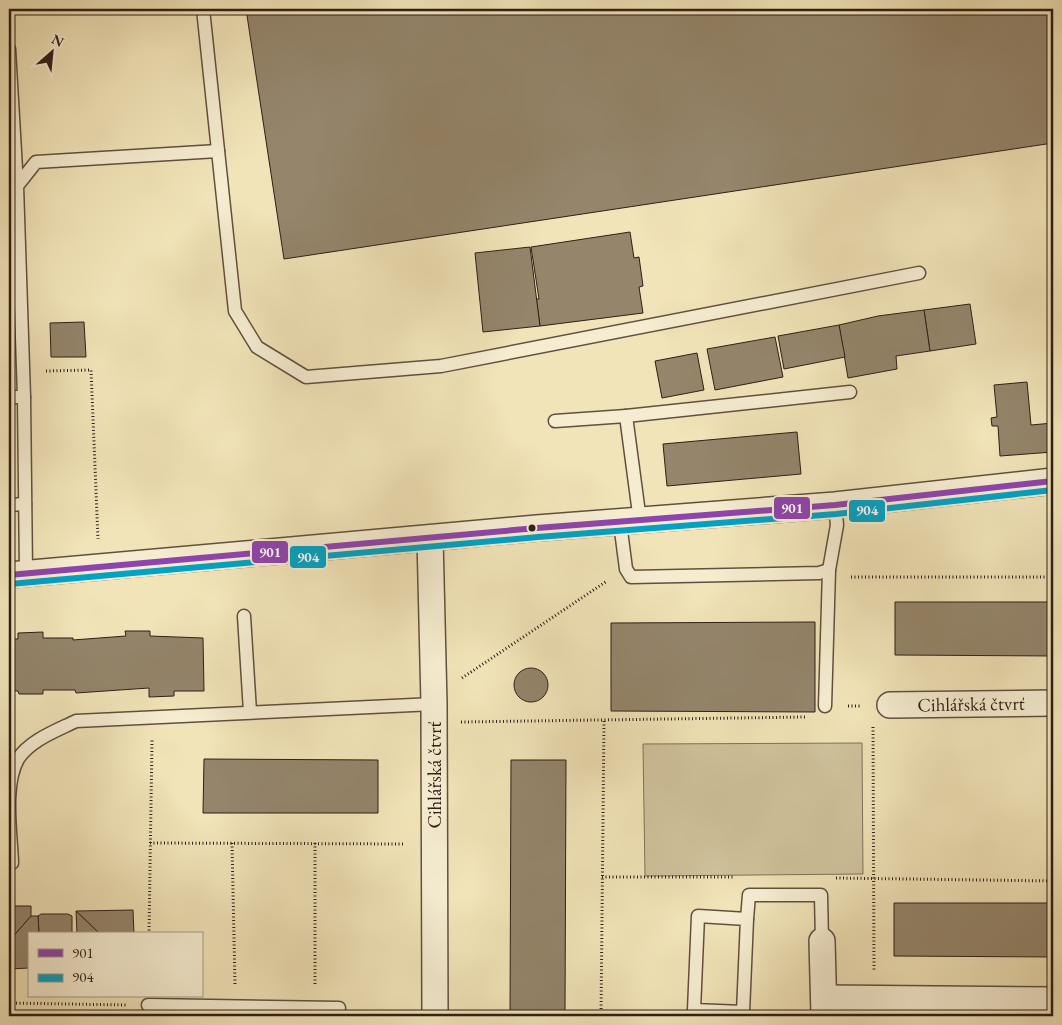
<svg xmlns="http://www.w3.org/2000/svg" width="1062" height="1025" font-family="'EB Garamond',serif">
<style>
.green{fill:#d0c39d;stroke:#80715a}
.building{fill:#94856b;stroke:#2f1f17}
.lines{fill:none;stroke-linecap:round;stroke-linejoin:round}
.lane-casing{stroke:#60503f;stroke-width:15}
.street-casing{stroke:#60503f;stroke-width:28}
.path{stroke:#2f1f17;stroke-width:3;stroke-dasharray:1 2.5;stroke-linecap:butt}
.lane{stroke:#f6edd1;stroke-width:12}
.street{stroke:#f6edd1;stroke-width:25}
.bus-1-casing{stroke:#f6edd1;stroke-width:10}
.bus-2-casing{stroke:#f6edd1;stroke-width:10}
.bus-1{stroke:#8e44ad;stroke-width:6}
.bus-2{stroke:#02a2c5;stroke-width:6}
.bus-dot{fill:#2f1f17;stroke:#f6edd1;stroke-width:2}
.labels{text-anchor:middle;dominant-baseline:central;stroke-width:4.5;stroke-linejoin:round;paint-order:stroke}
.street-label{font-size:19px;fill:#2f1f17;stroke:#f6edd1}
.line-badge{stroke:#f6edd1;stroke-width:2}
.badge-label{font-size:14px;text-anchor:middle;font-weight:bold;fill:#fff}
</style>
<rect width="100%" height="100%" fill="#f1e4b8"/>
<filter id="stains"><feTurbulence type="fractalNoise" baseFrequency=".004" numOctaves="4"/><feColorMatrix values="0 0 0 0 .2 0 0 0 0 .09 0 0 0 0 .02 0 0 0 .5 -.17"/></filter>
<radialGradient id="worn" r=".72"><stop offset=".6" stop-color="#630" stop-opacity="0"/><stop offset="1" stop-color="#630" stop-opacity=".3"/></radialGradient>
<!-- green -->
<path class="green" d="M862 743 863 874 645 876 643 744Z"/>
<!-- building -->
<g class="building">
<path d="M246 9H1053V143L284 259Z"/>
<path d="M630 232 634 258 639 257 643 286 639 287 643 313 540 326 536 299H539L531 247Z"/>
<path d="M530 247 540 326 483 332 475 253Z"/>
<path d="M970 304 976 344 930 351 924 310Z"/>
<path d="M924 310 930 351 896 356 897 369 848 378 839 325 878 316Z"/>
<path d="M84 322 86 357H51L50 323Z"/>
<path d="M839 325 845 357 784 369 778 336Z"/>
<path d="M775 337 783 377 715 390 707 349Z"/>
<path d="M697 353 704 390 662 398 655 361Z"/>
<path d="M1027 382 1031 425 1053 423V452L1000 456 998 426H992L991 418 997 417 994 385Z"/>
<path d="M797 432 801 474 667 486 663 444Z"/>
<path d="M895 602H1053V656L895 655Z"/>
<path d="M815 622V712L611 711V623Z"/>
<path d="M125 631H150V636L203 638 204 691H174V696L149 697V688L76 693 75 690H43V694H19L18 691H9V639H18V633L43 632V638H73V640L126 636Z"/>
<circle cx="531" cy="685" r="17"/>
<path d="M204 759 378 760V813H203Z"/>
<path d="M511 760H566L565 1016H510Z"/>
<path d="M894 903H1053V957L894 956Z"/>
<path d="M9 906H31V916L10 940Z"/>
<path d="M133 910 134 934H100L76 911Z"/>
<path d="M76 911 100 934H77Z"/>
<path d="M41 914H68L72 916V934H39L38 916Z"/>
<path d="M31 916H38L39 934H29V968L9 969V957H14L13 943 10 940Z"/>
</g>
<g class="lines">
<!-- lane casing -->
<g class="lane-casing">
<g id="lane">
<path d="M203 9 235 311 257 347 306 377 441 366 919 273"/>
<path d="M9 49 17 186"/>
<path d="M9 397H24L26 573"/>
<path d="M24 397 17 186 36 162 218 151"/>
<path d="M555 421 626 416"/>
<path d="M9 505 25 504"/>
<path d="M640 521 626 416 850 392"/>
<path d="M620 523 626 569 631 577 819 573 829 570 837 525 835 505"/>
<path d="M244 616 250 712"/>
<path d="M825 706 829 570"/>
<path d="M12 863C11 834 3 785 18 759 30 740 58 730 76 721L434 704"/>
<path d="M698 916 747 919 743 1012 694 1010Z"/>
<path d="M747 919 749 895H821L822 941"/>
<path d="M148 1005 339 1008"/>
</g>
</g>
<!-- street casing -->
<g class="street-casing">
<g id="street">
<path d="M430 538 434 704 435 1016"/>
<path d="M9 575 537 528 835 505 1053 481"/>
<path d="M890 705 1053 703"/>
<path d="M822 941 824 1016"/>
<path d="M824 998 1053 1000"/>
</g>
</g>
<!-- path -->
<g class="path">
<path d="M46 371 91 370 98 539"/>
<path d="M851 577H1053"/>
<path d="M462 678 607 581"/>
<path d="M848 706H862"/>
<path d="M461 722 805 717"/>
<path d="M873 727 874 971"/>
<path d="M150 843 405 844"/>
<path d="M232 843 235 985"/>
<path d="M315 843V985"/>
<path d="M602 877H735"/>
<path d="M836 878 1053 881"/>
<path d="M149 934 152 740"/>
<path d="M9 1003 126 1005"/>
<path d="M601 1016 604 721"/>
</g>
<!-- lane -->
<use href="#lane" class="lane"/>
<!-- street -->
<use href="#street" class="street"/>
<!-- bus-1 casing -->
<g class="bus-1-casing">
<path id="bus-1" d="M9 575 537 528 835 505 1053 481"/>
</g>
<!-- bus-2 casing -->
<g class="bus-2-casing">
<path id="bus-2" d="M10 584 538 537 836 514 1053 490"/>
</g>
<!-- bus-1 -->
<use href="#bus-1" class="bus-1"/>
<!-- bus-2 -->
<use href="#bus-2" class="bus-2"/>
</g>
<!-- markers -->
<circle class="bus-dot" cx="532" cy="528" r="4.5"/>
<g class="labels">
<!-- street labels -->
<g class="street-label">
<text transform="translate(971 704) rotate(-1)">Cihlářská čtvrť</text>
<text transform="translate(434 775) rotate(-90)">Cihlářská čtvrť</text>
</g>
</g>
<g class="line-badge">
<rect x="773" y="496" width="38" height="24" rx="5" fill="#8e44ad"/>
<rect x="848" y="499" width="38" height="24" rx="5" fill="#02a2c5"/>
<rect x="251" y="540" width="38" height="24" rx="5" fill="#8e44ad"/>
<rect x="289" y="545" width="38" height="24" rx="5" fill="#02a2c5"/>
</g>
<g class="badge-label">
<text x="792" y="513">901</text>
<text x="867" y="515">904</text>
<text x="270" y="557">901</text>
<text x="308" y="562">904</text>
</g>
<!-- margin -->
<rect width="1062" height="1025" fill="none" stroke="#f1e4b8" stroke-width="30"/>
<rect x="10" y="10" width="1042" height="1005" fill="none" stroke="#2f1f17" stroke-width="2.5"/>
<rect x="15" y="15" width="1032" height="995" fill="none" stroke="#2f1f17"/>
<!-- legend -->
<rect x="28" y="932" width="175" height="65" fill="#f6edd1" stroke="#a69b87"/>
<rect x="38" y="949" width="25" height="8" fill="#8e44ad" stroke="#a69b87"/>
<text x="72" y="958" font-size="15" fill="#2f1f17">901</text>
<rect x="38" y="974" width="25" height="8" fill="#02a2c5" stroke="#a69b87"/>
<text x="72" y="982" font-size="15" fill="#2f1f17">904</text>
<!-- north arrow -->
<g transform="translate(52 52) rotate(27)" stroke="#f6edd1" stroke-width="4" paint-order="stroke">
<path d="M0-4L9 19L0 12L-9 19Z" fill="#2f1f17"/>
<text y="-8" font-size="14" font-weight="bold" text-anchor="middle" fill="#2f1f17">N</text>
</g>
<rect width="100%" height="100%" filter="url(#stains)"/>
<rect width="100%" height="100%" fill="url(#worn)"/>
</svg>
